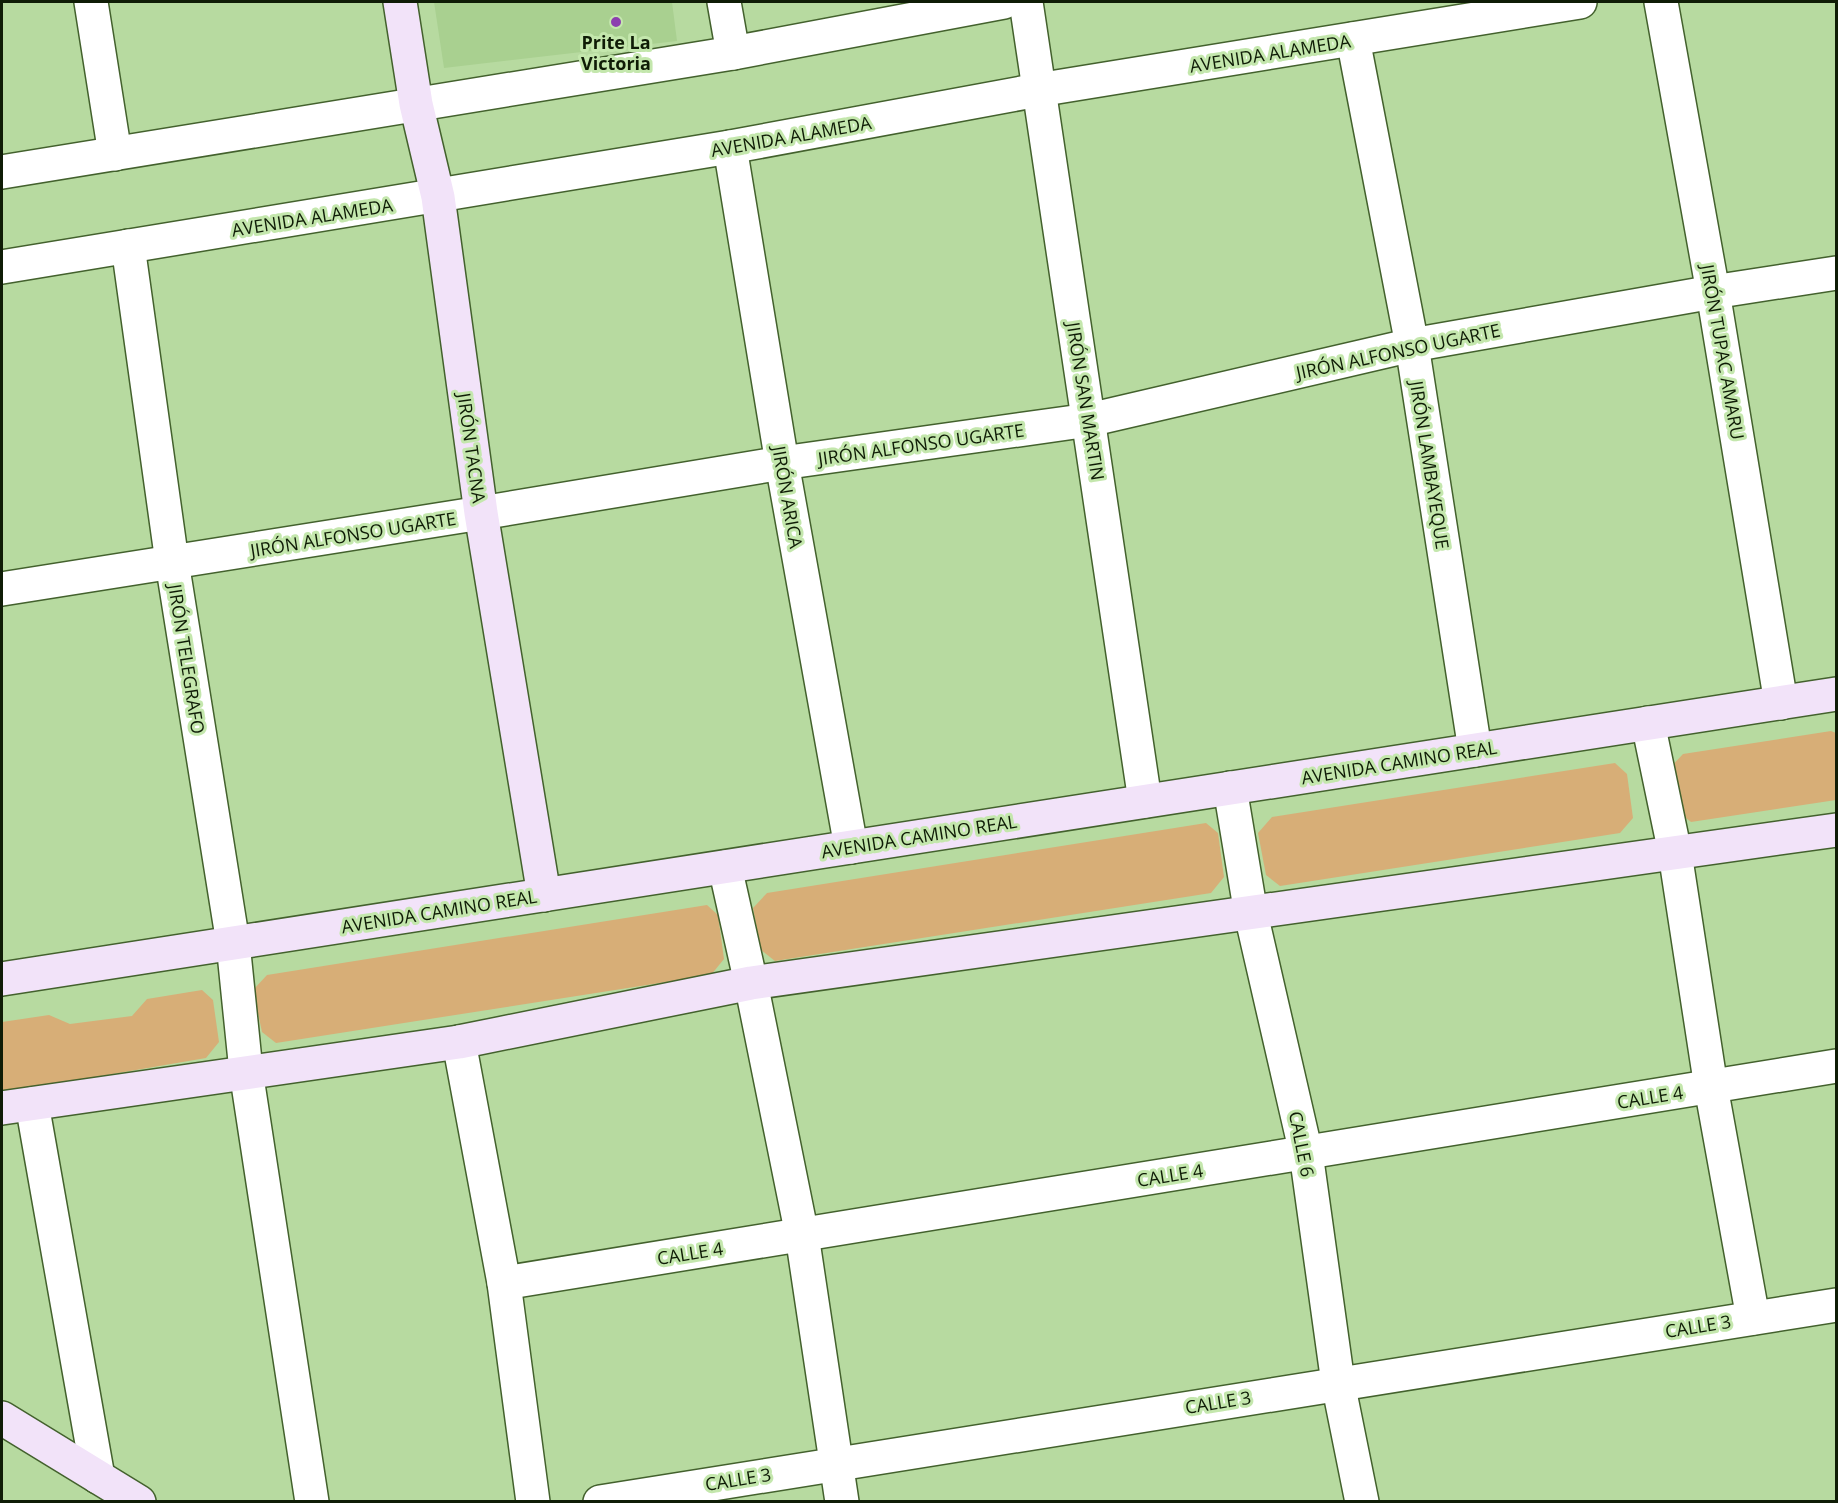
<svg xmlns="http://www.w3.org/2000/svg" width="1838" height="1503" font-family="'Open Sans',sans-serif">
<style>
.built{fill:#a9d090}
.green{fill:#d7ae77}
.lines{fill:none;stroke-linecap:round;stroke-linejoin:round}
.street-casing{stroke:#43612d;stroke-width:36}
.secondary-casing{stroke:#43612d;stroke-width:36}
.street{stroke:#fff;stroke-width:33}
.secondary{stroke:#f2e3f9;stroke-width:33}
.poi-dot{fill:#8c3eaf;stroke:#c4e7ad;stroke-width:2}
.labels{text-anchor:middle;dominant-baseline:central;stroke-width:6;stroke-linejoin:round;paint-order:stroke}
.poi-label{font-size:18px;font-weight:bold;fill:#0f1c06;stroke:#c4e7ad}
.street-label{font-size:18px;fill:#0f1c06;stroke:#c4e7ad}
</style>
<rect width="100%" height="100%" fill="#b7daa0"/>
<!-- built -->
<path class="built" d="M434 2H672L677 41 444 68Z"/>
<!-- green -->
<g class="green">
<path d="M1831 731 1836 733V800L1691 822 1677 811 1669 769 1683 754Z"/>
<path d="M1615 763 1627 774 1633 818 1620 833 1280 886 1266 875 1258 833 1272 817Z"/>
<path d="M1206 823 1218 833 1224 877 1211 893 775 961 761 950 753 908 767 893Z"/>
<path d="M707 905 718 915 724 959 711 975 276 1043 262 1032 253 990 267 975Z"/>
<path d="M202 990 213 1000 219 1042 206 1058 2 1093V1022L49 1015 70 1024 132 1016 147 999Z"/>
</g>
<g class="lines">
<!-- street casing -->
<g class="street-casing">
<g id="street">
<path d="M91 2 115 154"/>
<path d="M724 2 733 53"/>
<path d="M1026 2 1145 801"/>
<path d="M1661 2 1713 292 1781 703"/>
<path d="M1353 39 1412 345 1475 750"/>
<path d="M730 147 782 463 851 847"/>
<path d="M2 172 733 53 1004 2"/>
<path d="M128 246 172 562 233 943 246 1071 312 1502"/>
<path d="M2 267 730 147 1038 90 1580 2"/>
<path d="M2 589 481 513 782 463 1089 420 1412 345 1713 292 1836 273"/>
<path d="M1648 723 1675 853 1711 1087 1753 1318"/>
<path d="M1230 788 1251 914 1306 1153 1338 1383 1362 1502"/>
<path d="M725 867 751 983 802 1235 842 1502"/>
<path d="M459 1042 504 1283 533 1502"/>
<path d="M32 1104 98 1477"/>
<path d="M504 1283 1836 1066"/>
<path d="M600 1502 1836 1305"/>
</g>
</g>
<!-- secondary casing -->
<g class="secondary-casing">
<g id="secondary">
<path d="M400 2 416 104 438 197 481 513 544 895"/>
<path d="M2 979 1836 694"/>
<path d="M2 1108 459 1042 751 983 1836 830"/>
<path d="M2 1418 139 1502"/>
</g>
</g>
<!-- street -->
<use href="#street" class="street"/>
<!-- secondary -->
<use href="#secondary" class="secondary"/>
</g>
<!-- markers -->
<circle class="poi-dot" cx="616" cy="22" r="6"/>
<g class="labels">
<!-- poi labels -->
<g class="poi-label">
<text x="616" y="42">Prite La<tspan x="616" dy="21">Victoria</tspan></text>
</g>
<!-- street labels -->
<g class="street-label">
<text transform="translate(1270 53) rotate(-9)">AVENIDA ALAMEDA</text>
<text transform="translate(791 136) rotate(-10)">AVENIDA ALAMEDA</text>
<text transform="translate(312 217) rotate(-9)">AVENIDA ALAMEDA</text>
<text transform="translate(1398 351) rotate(-12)">JIRÓN ALFONSO UGARTE</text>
<text transform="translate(1723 352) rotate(80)">JIRÓN TUPAC AMARU</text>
<text transform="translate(1086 401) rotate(81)">JIRÓN SAN MARTIN</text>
<text transform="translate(921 444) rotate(-8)">JIRÓN ALFONSO UGARTE</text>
<text transform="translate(472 448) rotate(82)">JIRÓN TACNA</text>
<text transform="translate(1430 465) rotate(81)">JIRÓN LAMBAYEQUE</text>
<text transform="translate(788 497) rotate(80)">JIRÓN ARICA</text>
<text transform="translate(353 534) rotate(-9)">JIRÓN ALFONSO UGARTE</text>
<text transform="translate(187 659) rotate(81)">JIRÓN TELEGRAFO</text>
<text transform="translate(1399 762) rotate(-9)">AVENIDA CAMINO REAL</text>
<text transform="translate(919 836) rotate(-9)">AVENIDA CAMINO REAL</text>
<text transform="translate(439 911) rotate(-9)">AVENIDA CAMINO REAL</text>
<text transform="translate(1650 1097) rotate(-9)">CALLE 4</text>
<text transform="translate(1302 1144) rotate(79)">CALLE 6</text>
<text transform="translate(1170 1175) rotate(-9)">CALLE 4</text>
<text transform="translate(690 1253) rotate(-9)">CALLE 4</text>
<text transform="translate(1698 1326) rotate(-9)">CALLE 3</text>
<text transform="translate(1218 1402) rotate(-9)">CALLE 3</text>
<text transform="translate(738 1479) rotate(-9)">CALLE 3</text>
</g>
</g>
<!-- border -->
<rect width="1838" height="1503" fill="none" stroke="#0f1c06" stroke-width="6"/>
</svg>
